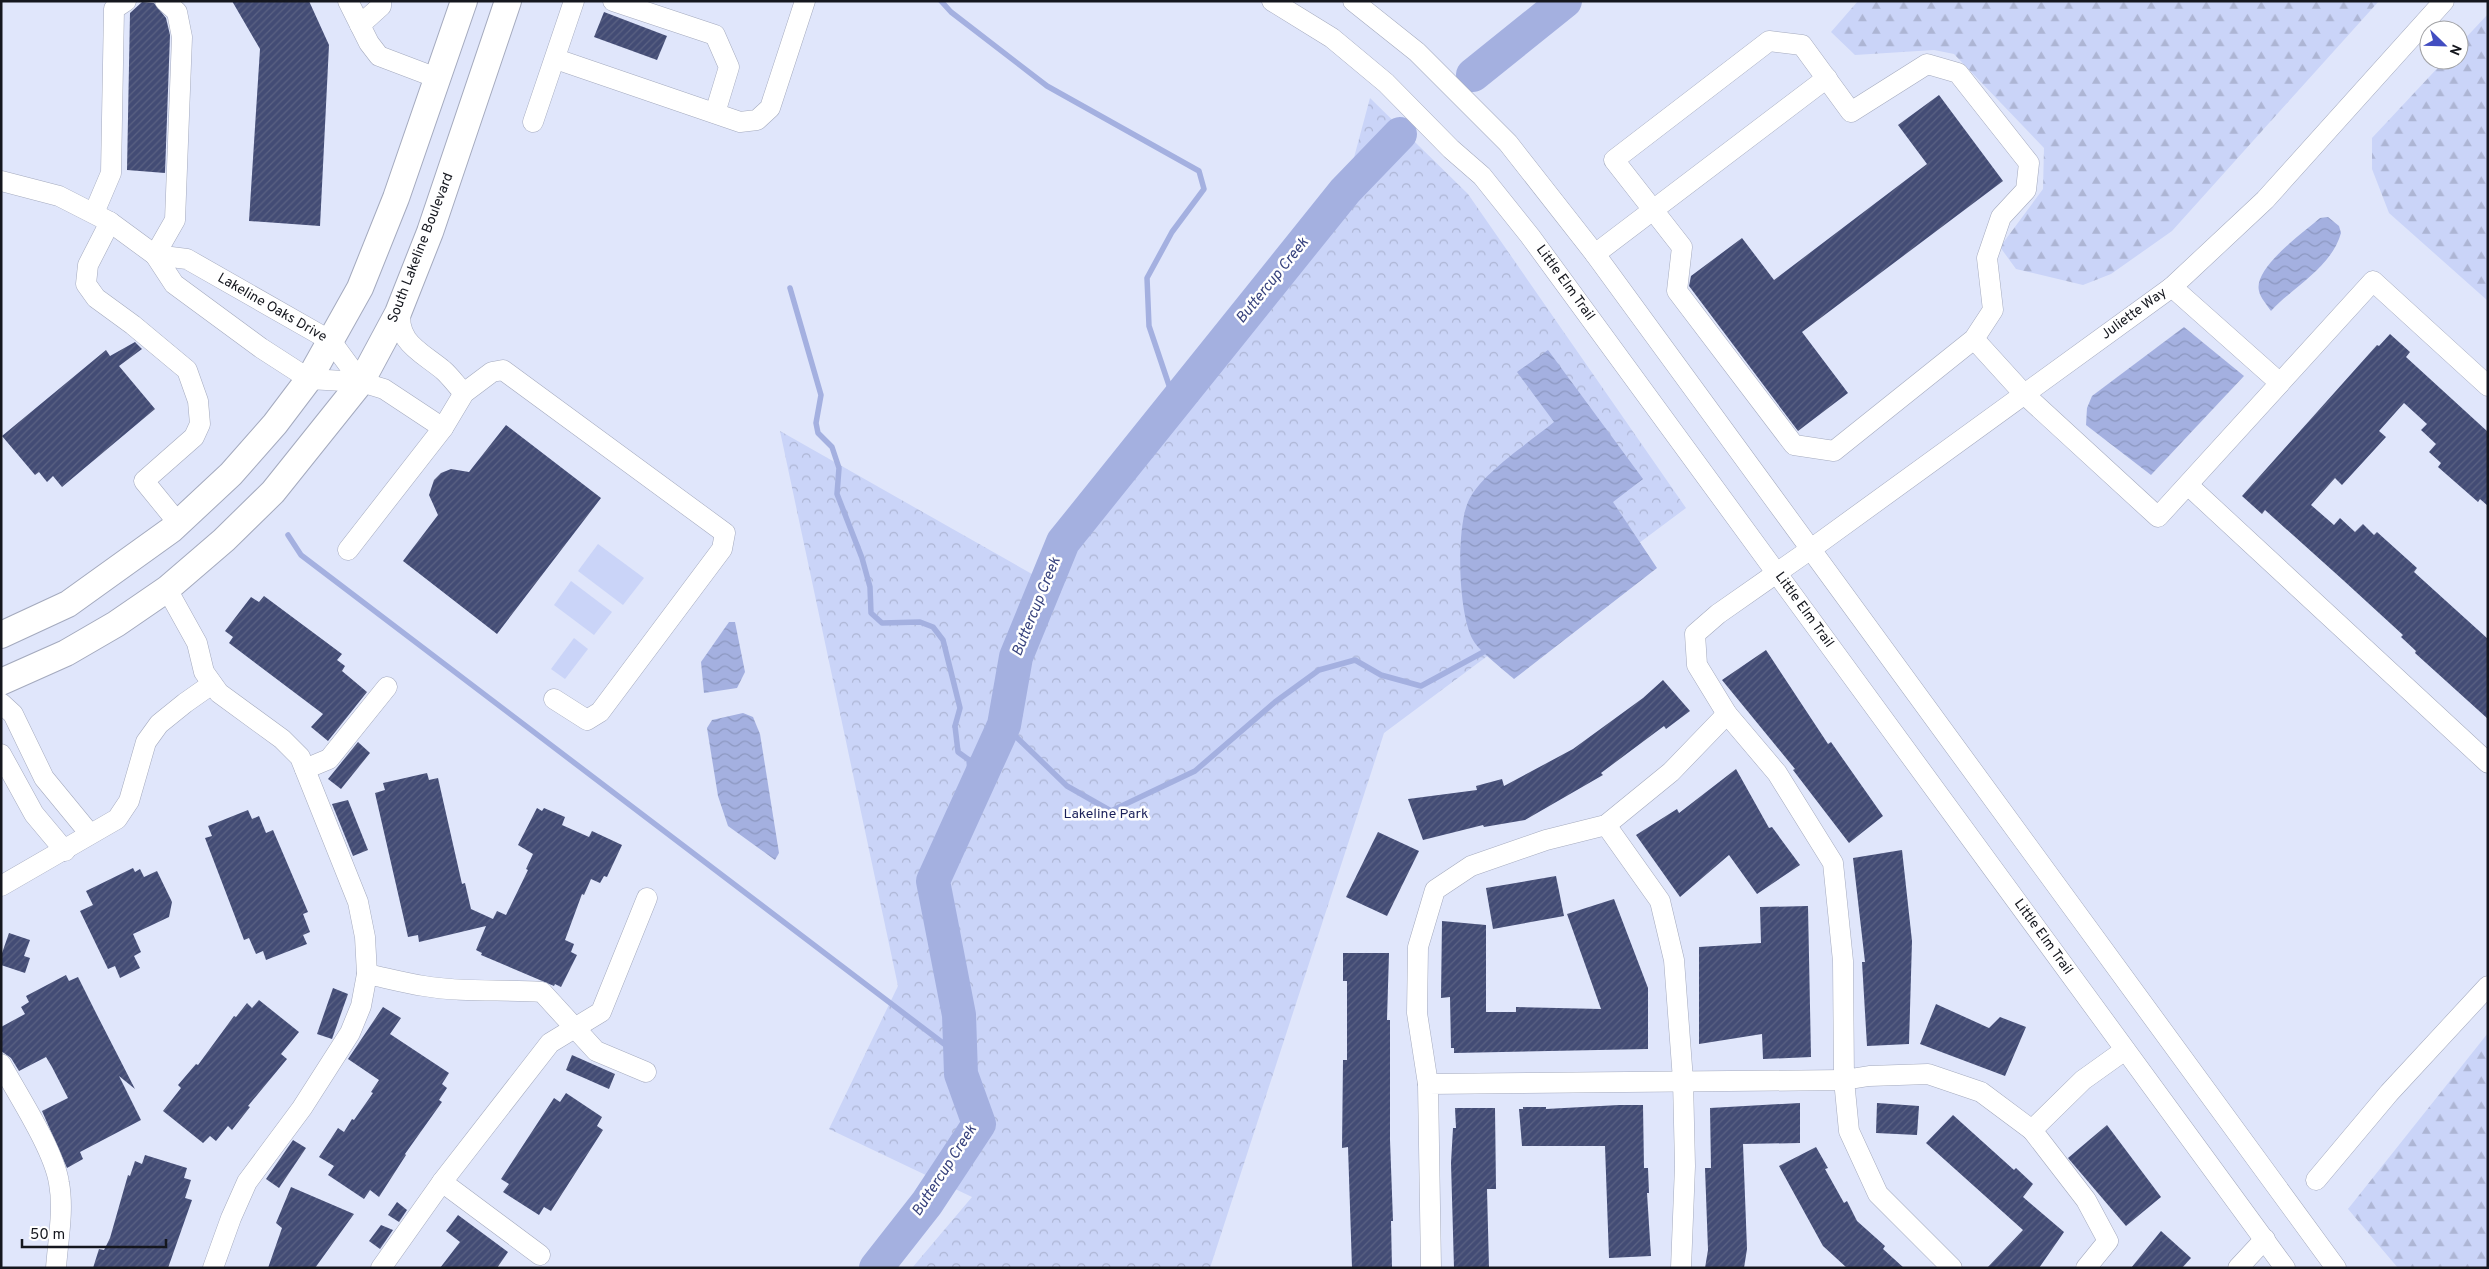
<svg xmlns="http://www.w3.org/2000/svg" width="2489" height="1269" font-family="Overpass,sans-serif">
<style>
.forest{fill:url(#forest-firs)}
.park{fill:url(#park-crowns)}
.garden{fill:#cad4f8}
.water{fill:url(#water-waves)}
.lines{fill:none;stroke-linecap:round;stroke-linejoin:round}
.stream{stroke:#a4b0e0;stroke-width:5.5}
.river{stroke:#a4b0e0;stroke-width:34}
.building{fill:url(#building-hatch)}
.minor-casing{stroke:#a4aabe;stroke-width:21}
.major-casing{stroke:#a4aabe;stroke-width:28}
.minor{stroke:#fff;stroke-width:20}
.major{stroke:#fff;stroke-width:26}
.labels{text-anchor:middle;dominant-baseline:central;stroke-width:5;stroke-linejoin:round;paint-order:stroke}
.street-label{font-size:14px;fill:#15171e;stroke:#fff}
.park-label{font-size:14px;fill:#1b2159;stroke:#fff}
.water-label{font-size:15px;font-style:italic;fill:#37427d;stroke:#fff}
</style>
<defs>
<pattern id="forest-firs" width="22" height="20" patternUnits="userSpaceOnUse" patternTransform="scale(1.25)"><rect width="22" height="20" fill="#cad4f8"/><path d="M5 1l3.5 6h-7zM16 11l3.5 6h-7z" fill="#adb5d4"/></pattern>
<pattern id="park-crowns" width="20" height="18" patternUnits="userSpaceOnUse" patternTransform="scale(1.25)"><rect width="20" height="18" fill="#cad4f8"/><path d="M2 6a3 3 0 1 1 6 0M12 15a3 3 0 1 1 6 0" fill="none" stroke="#adb5d4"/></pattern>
<pattern id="water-waves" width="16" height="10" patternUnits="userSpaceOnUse" patternTransform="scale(1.25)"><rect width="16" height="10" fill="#a4b0e0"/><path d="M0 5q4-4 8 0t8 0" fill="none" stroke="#8c97c0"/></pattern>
<pattern id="building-hatch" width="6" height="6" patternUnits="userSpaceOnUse" patternTransform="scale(1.25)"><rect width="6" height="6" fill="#434c75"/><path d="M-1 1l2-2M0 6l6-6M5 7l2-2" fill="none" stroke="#5b6283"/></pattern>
</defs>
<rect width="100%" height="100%" fill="#e0e6fb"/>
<!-- forest -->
<g class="forest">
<path d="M1858 1H2379L2172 231 2111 274 2083 285 2016 269 2000 247 2043 189 2044 148 1954 54 1934 50 1855 55 1831 32Z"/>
<path d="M2488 14V301L2389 213 2372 169V138L2445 60H2459V45Z"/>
<path d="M2488 1033V1268H2398L2348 1209Z"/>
</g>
<!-- park -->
<path class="park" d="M1370 98 1468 194 1686 508 1384 733 1210 1268H912L972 1197 829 1129 898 986 780 431 1046 582 1345 191Z"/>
<!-- garden -->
<g class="garden">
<path d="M598 544 644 578 623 605 578 571Z"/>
<path d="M571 581 612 612 594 635 554 605Z"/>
<path d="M574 638 588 649 565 679 551 669Z"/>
</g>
<!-- water -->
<g class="water">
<path d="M2328 217 2339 226 2341 233C2331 268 2294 286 2271 311 2267 305 2260 297 2259 291 2253 268 2304 232 2320 218Z"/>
<path d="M2184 327 2244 376 2151 475 2086 425 2087 408 2092 396Z"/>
<path d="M1548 350 1643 479 1613 502 1657 568 1514 679C1505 671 1478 650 1473 640 1458 613 1456 530 1468 502 1480 474 1530 442 1554 422L1517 372Z"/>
<path d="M729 622H735L745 672 737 688 704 693 701 662Z"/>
<path d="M743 713 753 717 760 734 779 853 775 860 728 826 718 796 707 728 712 720Z"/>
</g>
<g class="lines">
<!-- stream -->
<g class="stream">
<path d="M941 1 951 12 1047 86 1199 171 1204 189 1172 232 1147 278 1149 326 1175 403"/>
<path d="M790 288 821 395 816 423 818 433 832 447 839 468 837 494 862 558 870 587 871 613 882 623 920 622 933 627 943 640 960 708 955 726 958 752 969 760 972 795"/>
<path d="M288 535 301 555 960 1056"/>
<path d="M1004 725 1067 786 1111 811 1195 771 1275 702 1319 670 1355 660 1381 675 1421 686 1489 649"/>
</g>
<!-- river -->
<g class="river">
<path d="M1473 75 1565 1"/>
<path d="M876 1268 927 1203 979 1124 961 1074 959 1015 933 881 1004 725 1016 657 1063 542 1345 191 1400 134"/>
</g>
</g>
<!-- building -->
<g class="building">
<path d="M232 1H309L329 45 320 226 249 221 260 49Z"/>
<path d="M142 2 154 3 166 18 170 35 165 173 127 170 130 13Z"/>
<path d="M604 12 667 36 657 60 594 37Z"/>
<path d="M1939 95 2003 181 1802 332 1848 393 1798 431 1689 286 1691 276 1742 238 1774 280 1927 164 1898 125Z"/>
<path d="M2390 334 2410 352 2406 357 2488 432V506L2480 499 2478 502 2438 467 2441 463 2429 452 2436 444 2421 430 2427 424 2404 403 2379 431 2386 437 2342 485 2335 478 2311 505 2334 525 2340 518 2355 532 2363 524 2374 535 2377 532 2417 568 2414 572 2488 639V719L2415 653 2416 651 2401 637 2403 635 2343 580 2265 510 2262 514 2242 496 2377 345 2379 346Z"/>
<path d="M135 342 142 349 119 366 155 409 62 487 53 476 47 482 39 472 35 475 2 436 106 350 110 356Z"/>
<path d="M506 425 601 498 497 634 403 561 438 515 429 495 434 480 441 473 451 469 469 472Z"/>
<path d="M264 596 342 654 337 660 345 666 342 671 367 692 328 741 311 727 323 714 229 643 233 637 225 631 251 597 259 602Z"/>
<path d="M1766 650 1828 744 1831 742 1883 816 1849 843 1793 770 1795 769 1722 680Z"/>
<path d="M1663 680 1690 711 1666 729 1664 726 1601 773 1603 775 1525 820 1484 827 1483 825 1423 840 1408 799 1477 790 1476 786 1502 779 1504 786 1573 749 1643 698Z"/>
<path d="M358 742 370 753 341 789 328 779Z"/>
<path d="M1736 769 1769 828 1772 827 1800 865 1757 894 1729 855 1680 897 1636 835 1677 809 1679 813Z"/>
<path d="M427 773 429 780 438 778 462 884 465 883 471 909 493 919 497 911 506 915 528 870 526 869 533 854 518 845 537 808 542 811 544 808 565 817 562 825 589 837 592 831 622 845 607 877 604 876 600 883 591 879 584 895 582 894 565 940 574 944 571 952 577 955 561 987 555 984 554 986 481 955 482 953 476 950 486 926 419 942 418 935 408 937 375 793 385 790 383 783Z"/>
<path d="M348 800 368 850 353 856 332 804Z"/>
<path d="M248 810 252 819 259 816 266 833 273 830 308 912 303 914 310 932 303 935 307 944 266 960 263 951 256 954 249 938 244 940 205 838 212 836 208 826Z"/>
<path d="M1378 832 1419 851 1387 916 1346 897Z"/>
<path d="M1902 850 1912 941 1909 1044 1867 1046 1862 962H1865L1853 858Z"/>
<path d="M133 868 135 872 140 869 144 877 157 871 172 902 169 917 133 934 141 952 134 956 140 968 120 978 115 966 108 969 80 911 93 905 86 891Z"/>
<path d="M1556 876 1564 916 1493 929 1486 888Z"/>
<path d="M1614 899 1648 988V1049L1454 1053V1048H1451L1450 997 1441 998 1442 921 1486 925V1012H1516V1007L1601 1009 1567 914Z"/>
<path d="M1808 906 1811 1057 1763 1059 1762 1034 1699 1044V947L1761 943 1760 907Z"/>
<path d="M9 933 30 940 24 956 30 958 25 973 1 965V956Z"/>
<path d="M1343 953H1389L1387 1020H1390V1140L1393 1221H1391L1392 1268H1352L1348 1147 1342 1148 1343 1060H1347V981H1343Z"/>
<path d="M66 975 69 981 78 977 96 1013 135 1089 119 1076 141 1120 80 1152 83 1159 67 1168 42 1111 68 1098 52 1067 46 1057 19 1071 11 1058 1 1051V1027L25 1014 21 1007 29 1002 26 996Z"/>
<path d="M333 988 348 994 332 1039 317 1034Z"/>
<path d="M259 1000 299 1032 281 1054 287 1059 282 1065 248 1106 250 1107 232 1130 228 1126 216 1141 210 1136 203 1143 163 1111 181 1088 178 1085 196 1064 198 1065 234 1016 236 1017 247 1003 252 1008Z"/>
<path d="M1936 1004 1989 1028 2000 1017 2026 1027 2005 1076 1920 1044Z"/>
<path d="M383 1007 401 1018 390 1034 449 1073 442 1084 447 1088 439 1100 442 1102 405 1154 406 1155 379 1197 370 1190 364 1199 328 1175 334 1166 319 1157 338 1128 344 1132 352 1119 354 1120 373 1093 371 1092 379 1080 348 1059Z"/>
<path d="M572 1055 615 1074 609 1089 566 1070Z"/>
<path d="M566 1093 602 1117 597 1126 603 1130 551 1211 544 1207 539 1215 503 1192 509 1184 501 1179 554 1098 560 1102Z"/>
<path d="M1800 1103V1143L1743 1144 1747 1249 1744 1268H1705L1708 1250 1705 1168H1711L1710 1108Z"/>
<path d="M1877 1103 1919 1106 1917 1135 1876 1133Z"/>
<path d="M1619 1105H1643L1644 1168H1648L1649 1193H1647L1651 1256 1609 1258 1605 1146H1522L1519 1109H1523V1107H1546V1109Z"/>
<path d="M1455 1108H1495L1496 1189H1487L1489 1268H1454L1451 1163 1453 1128H1456Z"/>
<path d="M1953 1115 2014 1170 2016 1168 2033 1184 2023 1197 2064 1232 2039 1268H1987L2023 1230 1926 1143Z"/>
<path d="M2107 1125 2161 1197 2126 1226 2068 1158Z"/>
<path d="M293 1140 306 1148 279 1188 266 1179Z"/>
<path d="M1816 1147 1828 1168 1825 1169 1844 1203 1847 1201 1857 1221 1885 1246 1883 1249 1904 1268H1847L1823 1246 1779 1166Z"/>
<path d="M145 1155 187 1168 184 1178 191 1180 185 1198 192 1200 168 1268H93L99 1249 104 1250 110 1238 128 1175 130 1176 135 1161 142 1164Z"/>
<path d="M291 1187 354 1214 315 1268H268L282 1228 276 1223Z"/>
<path d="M397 1202 407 1210 399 1222 388 1215Z"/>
<path d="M458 1215 508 1252 497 1268H440L460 1242 446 1231Z"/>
<path d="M381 1225 393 1230 380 1249 369 1241Z"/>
<path d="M2161 1231 2191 1258 2182 1268H2131Z"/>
</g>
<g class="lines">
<!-- minor casing -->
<g class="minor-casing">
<g id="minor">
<path d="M348 1 369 43 379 56 437 78"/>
<path d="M613 1 715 35 729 67 715 113"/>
<path d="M1272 1 1332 38 1386 83 1451 149 1482 176 1530 236 2285 1268"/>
<path d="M1353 1 1417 52 1508 143 1595 254 2336 1268"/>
<path d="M360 25 381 6V1"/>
<path d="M556 59 740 122 757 120 770 108 805 1"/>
<path d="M533 122 574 1"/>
<path d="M1 181 59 196 110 222 155 255 174 284 261 348 309 379 361 382 384 389 443 428"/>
<path d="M94 213 111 173 114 9 126 1"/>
<path d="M110 222 88 265 86 284 96 298 133 325 187 370 198 401 200 424 194 437 144 481 179 524"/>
<path d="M1595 254 1827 78"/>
<path d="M155 255 175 220 182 37 177 12 165 1"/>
<path d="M155 255 187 259 331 341 361 382"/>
<path d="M2172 287 2280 383"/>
<path d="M401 308C395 342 420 351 443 370 451 377 457 386 464 393"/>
<path d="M1974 339 1993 310 1987 258 2001 217 2026 190 2029 163 1958 73 1927 64 1851 112 1802 45 1769 41 1614 160 1682 247 1677 291 1794 445 1834 451 1974 339 2024 394 2158 517 2373 281 2488 386"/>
<path d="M2188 485 2488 763"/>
<path d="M348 550 443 428 464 393 492 372 503 370 725 533 722 549 600 712 587 720 554 699"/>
<path d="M167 589 197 643 204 672 219 693 282 739 300 757 358 902 365 937 367 974 361 1006 350 1033 302 1108 247 1182 231 1218 213 1268"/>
<path d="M1 703 13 714 44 778 90 834"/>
<path d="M1 754 34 814 65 851"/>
<path d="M305 769 329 759 387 687"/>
<path d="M1606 825 1660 901 1674 960 1683 1080 1685 1166 1681 1268"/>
<path d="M1 886 117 819 129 801 146 742 159 724 185 703 212 684"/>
<path d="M367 974C386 978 405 983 424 986 463 993 503 989 542 992L596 1051 646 1072"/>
<path d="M1 1064C18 1095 54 1150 59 1183 64 1210 58 1240 56 1268"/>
<path d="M1428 1084 1417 1013 1418 947 1435 890 1471 866 1546 840 1606 825 1671 772 1727 714"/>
<path d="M2032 1130 1981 1092 1928 1074 1869 1076 1844 1080 1843 961 1833 863 1777 773 1727 714 1697 665 1695 634 1718 614 1811 549 2172 287 2265 200 2444 1"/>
<path d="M2316 1180 2389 1093 2488 986"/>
<path d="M442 1182 540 1255"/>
<path d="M381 1268 442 1182 550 1043 601 1012 647 898"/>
<path d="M1431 1268 1428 1084 1844 1080 1849 1131 1878 1194 1952 1268"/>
<path d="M2086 1268 2108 1241 2086 1200 2032 1130 2083 1080 2125 1050"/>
<path d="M2238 1268 2265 1239"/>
</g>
</g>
<!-- major casing -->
<g class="major-casing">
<g id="major">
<path d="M1 635 68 604 171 530 231 474 275 424 309 379 360 288 396 198 464 1"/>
<path d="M1 682 66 653 116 624 167 589 224 540 273 492 361 382 398 313 430 232 508 1"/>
</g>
</g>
<!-- minor -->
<use href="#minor" class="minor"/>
<!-- major -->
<use href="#major" class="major"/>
</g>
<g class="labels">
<!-- street labels -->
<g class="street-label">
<text transform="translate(421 248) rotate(-69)">South Lakeline Boulevard</text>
<text transform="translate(1565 283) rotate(54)">Little Elm Trail</text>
<text transform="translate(272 308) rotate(30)">Lakeline Oaks Drive</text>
<text transform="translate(2134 314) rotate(-36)">Juliette Way</text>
<text transform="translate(1804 610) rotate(54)">Little Elm Trail</text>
<text transform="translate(2043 937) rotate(54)">Little Elm Trail</text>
</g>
<!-- park labels -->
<g class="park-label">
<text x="1106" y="814">Lakeline Park</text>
</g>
<!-- water labels -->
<g class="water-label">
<text transform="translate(1273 281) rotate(-51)">Buttercup Creek</text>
<text transform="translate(1037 607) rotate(-68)">Buttercup Creek</text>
<text transform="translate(945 1171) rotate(-57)">Buttercup Creek</text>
</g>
</g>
<!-- border -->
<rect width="2489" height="1269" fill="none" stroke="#15171e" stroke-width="5"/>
<!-- north arrow -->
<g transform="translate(2444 45) rotate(113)"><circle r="24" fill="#ffffff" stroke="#a1a2a5"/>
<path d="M0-4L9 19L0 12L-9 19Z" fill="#424dc1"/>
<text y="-8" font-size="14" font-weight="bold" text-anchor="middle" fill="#15171e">N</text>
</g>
<!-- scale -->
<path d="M22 1239v8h144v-8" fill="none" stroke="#15171e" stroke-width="2.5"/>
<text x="30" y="1239" font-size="15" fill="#15171e" stroke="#ffffff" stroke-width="4" paint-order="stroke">50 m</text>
</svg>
